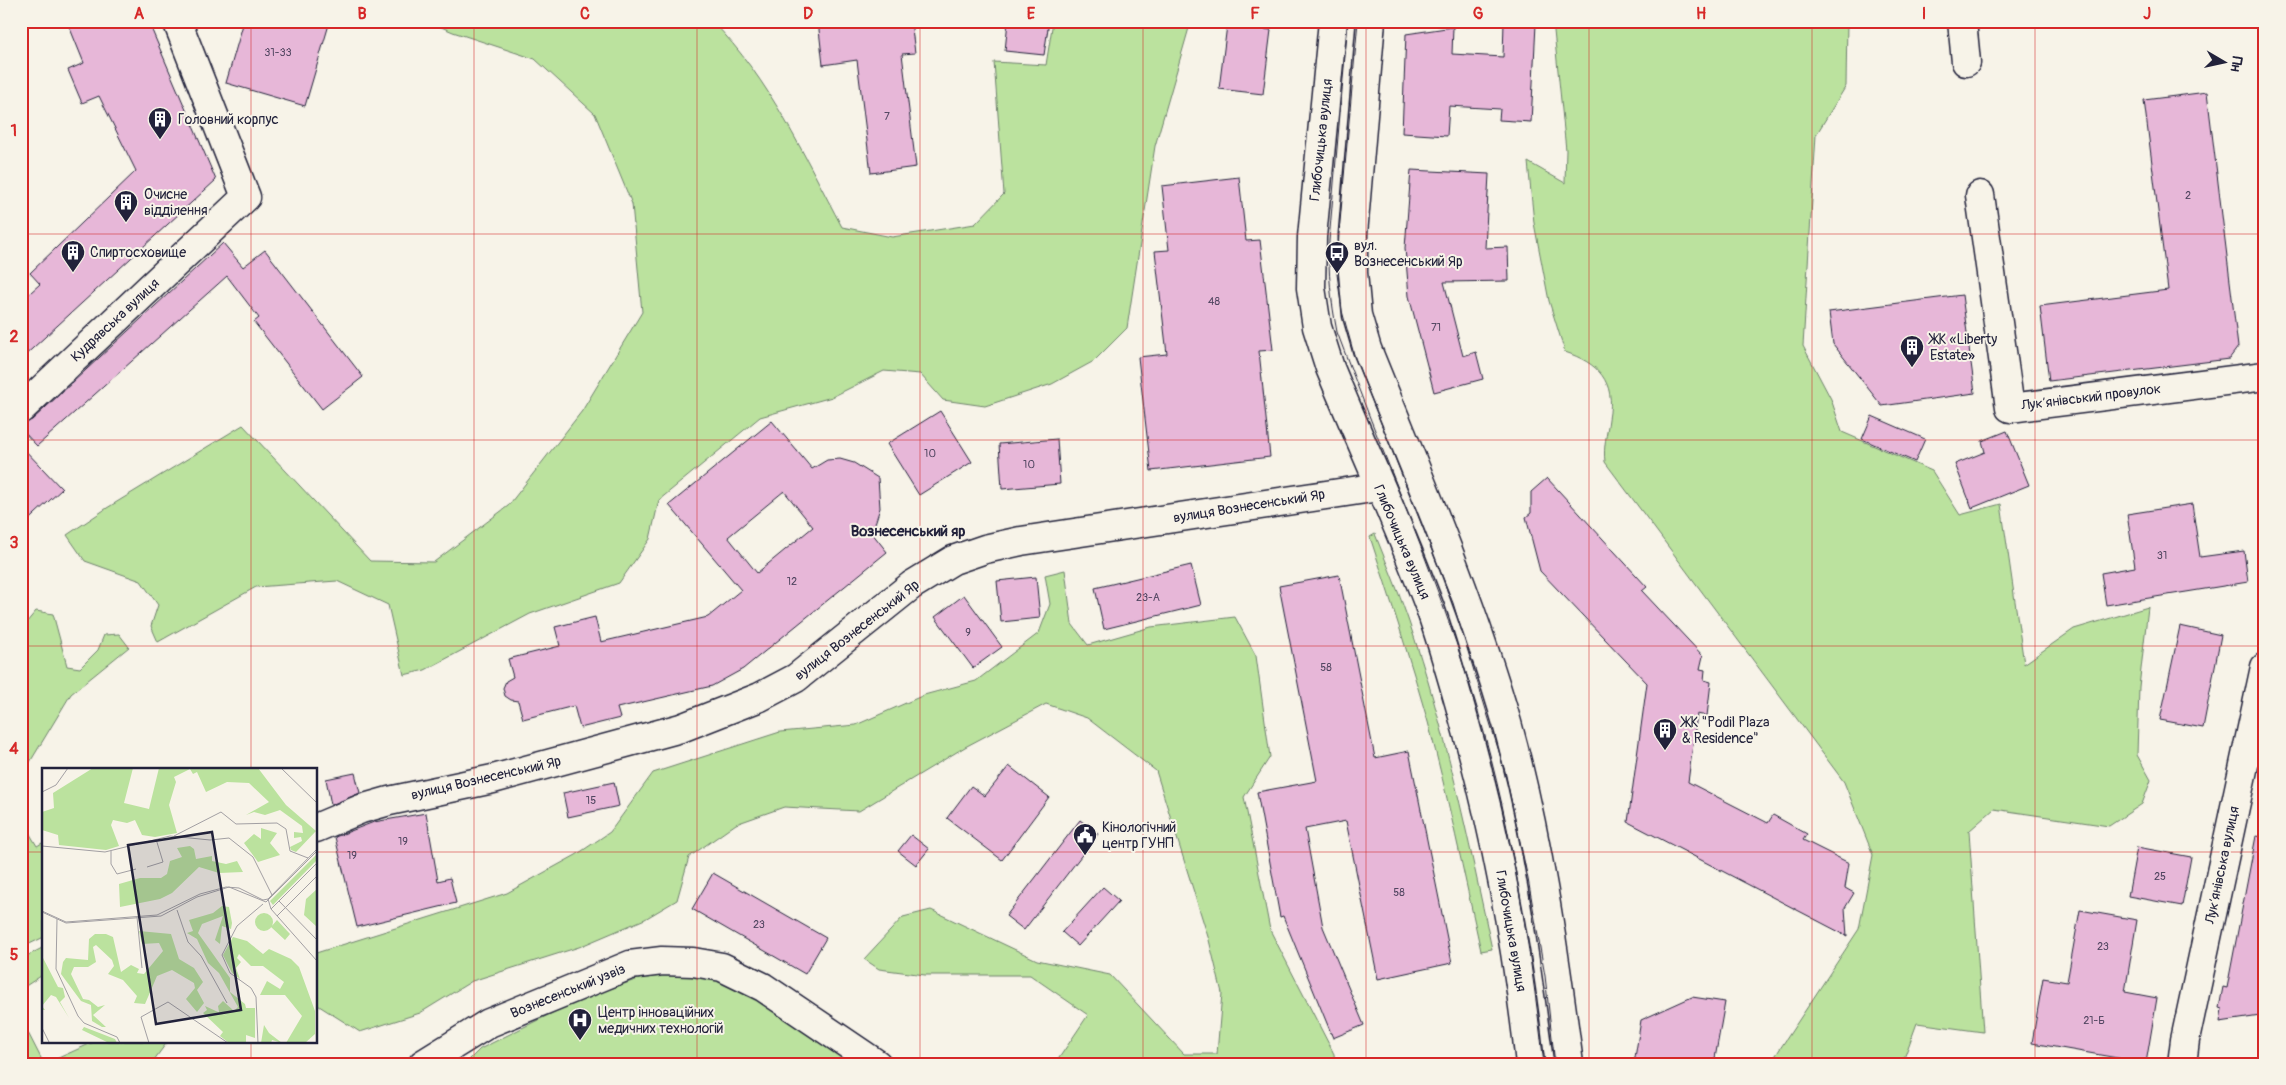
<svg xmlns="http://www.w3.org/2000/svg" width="2286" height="1085" font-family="Pangolin,sans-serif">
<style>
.green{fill:#bbe29e;stroke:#6e826c}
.building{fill:#e7b7d8;stroke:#22223b;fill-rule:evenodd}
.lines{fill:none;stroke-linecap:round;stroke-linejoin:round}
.street-casing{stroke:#22223b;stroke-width:31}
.secondary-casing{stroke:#22223b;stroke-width:31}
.street{stroke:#f7f3e8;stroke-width:28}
.secondary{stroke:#f7f3e8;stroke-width:28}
.tram{stroke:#22223b;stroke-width:1}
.grid{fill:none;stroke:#d62828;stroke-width:1;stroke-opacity:0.55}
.labels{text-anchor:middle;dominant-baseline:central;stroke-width:4;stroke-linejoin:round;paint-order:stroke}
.number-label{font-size:11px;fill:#534762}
.poi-label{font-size:14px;fill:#22223b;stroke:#f7f3e8;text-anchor:start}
.street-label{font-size:14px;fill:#22223b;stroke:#f7f3e8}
.neighbourhood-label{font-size:15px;font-weight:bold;fill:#22223b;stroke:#f7f3e8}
.inset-road{fill:none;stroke:#a29fa3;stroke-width:1}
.view{fill:#22223b;fill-opacity:0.15;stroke:#22223b;stroke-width:2.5}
.inset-edge{fill:none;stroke:#22223b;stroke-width:2.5}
.neatline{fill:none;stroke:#d62828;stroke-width:2}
.grid-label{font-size:16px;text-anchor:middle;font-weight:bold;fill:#d62828}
</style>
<rect width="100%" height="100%" fill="#f7f3e8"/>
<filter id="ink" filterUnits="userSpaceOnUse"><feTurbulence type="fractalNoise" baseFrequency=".02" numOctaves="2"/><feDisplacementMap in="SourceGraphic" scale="10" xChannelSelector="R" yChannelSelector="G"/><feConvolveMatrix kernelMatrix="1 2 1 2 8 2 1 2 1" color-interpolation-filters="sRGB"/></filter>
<g filter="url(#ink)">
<!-- green -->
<g class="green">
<path d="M427 21H712C770 79 804 156 842 227L892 237 975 224 1004 194 994 62 1046 65 1053 21H1191L1155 146 1127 328 1094 361 1052 384 985 406 943 400 920 374 884 371 832 397 760 417 659 500 650 539 619 583 530 614 425 670 404 675 388 605 337 581 256 587 158 642 151 626 158 605 141 581 85 561 67 535 107 508 243 425 370 561 434 562 508 506 582 411 642 312 632 204 595 114 535 59 453 32Z"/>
<path d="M1553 21H1847L1846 86 1816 135 1803 346 1831 399 1842 432 1932 471 1960 515 2001 504 2024 664 2074 629 2148 607 2139 687 2137 755 2151 780 2142 804 2109 826 1994 809 1969 831 1983 1032 1917 1023 1902 1064H1770L1859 929 1873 855 1844 782 1605 462C1603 446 1607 435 1609 419 1616 381 1598 363 1565 352L1549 301 1534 223 1528 162 1565 183 1566 150Z"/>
<path d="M1375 534C1386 562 1398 590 1408 619 1445 726 1468 838 1492 949L1481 951C1464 874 1448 797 1428 722 1410 659 1390 598 1370 537Z"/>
<path d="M1065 570 1072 624 1088 645 1151 627 1235 617 1256 656 1270 757 1244 797 1270 930 1334 1054 1335 1064H1055L1088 1015 1030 975H925L879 969 864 959 903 917 931 910 1037 960 1110 975 1184 1054H1217L1222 993 1209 940 1156 771 1087 718 1046 704 965 747 859 811 784 807 736 824 689 857 677 900 645 919 579 947 472 981 420 1013 360 1032 316 1004V953L507 893 576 855 610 832 653 773 780 732 856 725 924 695 976 681 1039 633 1050 604 1045 575Z"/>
<path d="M36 611 53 614 67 666 80 668 98 650 104 635 119 634 129 647 71 694 21 777V629Z"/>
<path d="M21 819 37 846 44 842V937L21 948Z"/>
<path d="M44 947V974L21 989V959Z"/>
<path d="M655 973 721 978 777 1006 858 1064H465L480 1049 576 1001Z"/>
<path d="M21 1019 44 1064H21Z"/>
<path d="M96 1041H168L151 1064H45Z"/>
</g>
<!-- building -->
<g class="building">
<path d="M67 21H148L216 180 21 359V301L40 284 30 273 136 171 99 96 82 103 68 70 84 63Z"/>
<path d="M244 21H330L305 106 226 83Z"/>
<path d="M818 21H911L915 53 902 54 916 167 871 173 857 60 823 65Z"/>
<path d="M1008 21H1049L1044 55 1005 51Z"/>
<path d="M1504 22 1536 24 1531 122 1499 120 1500 109 1449 106 1447 136 1402 133 1406 34 1453 27 1452 54 1503 57Z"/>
<path d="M1227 25 1271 30 1263 94 1219 89Z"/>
<path d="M2207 92 2238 347 2229 359 2049 381 2040 306 2168 290 2144 100Z"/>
<path d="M1411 170 1489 174 1485 248 1508 247 1509 281 1444 282 1463 356 1476 352 1483 379 1434 392 1409 296 1405 248Z"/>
<path d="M1239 177 1246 241 1260 240 1273 350 1259 351 1270 457 1151 471 1138 357 1167 354 1155 251 1169 250 1162 186Z"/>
<path d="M223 243 243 267 265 250 363 377 322 409 254 322 259 318 227 276 37 446 21 429V424L32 420Z"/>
<path d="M1962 295 1975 393 1882 406 1833 344 1829 312Z"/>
<path d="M940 411 972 462 919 495 887 444Z"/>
<path d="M1872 416 1925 439 1915 462 1862 439Z"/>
<path d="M772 421 812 469 827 460 840 459 854 463 878 478 880 508 872 533 887 552 743 669 712 686 617 708 620 718 580 728 574 706 523 719 518 701 511 700 505 696 503 688 506 681 513 677 508 659 560 646 555 627 595 617 601 642 708 617 741 590 669 505ZM784 491 813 527 757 573 728 537Z"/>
<path d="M2007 431 2029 485 1972 508 1955 464 1985 452 1982 441Z"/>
<path d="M1057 439 1060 484 1002 489 999 444Z"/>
<path d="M21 446 62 489 21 527Z"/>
<path d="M1547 478 1647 587 1642 591 1703 656 1700 669 1705 670 1704 680 1711 682 1707 716 1697 714 1688 782 1768 823 1773 815 1807 834 1803 840 1849 863 1845 888 1854 893 1845 908 1847 936 1628 822 1647 683 1540 571 1526 517 1531 513V492Z"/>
<path d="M2192 504 2200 557 2244 551 2248 582 2106 605 2101 573 2135 567 2127 514Z"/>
<path d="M1191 565 1201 605 1104 629 1095 588Z"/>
<path d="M1339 575 1375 758 1409 751 1452 963 1378 979 1346 821 1305 829 1323 927 1364 1025 1333 1038 1283 916 1280 917 1257 792 1317 781 1279 586Z"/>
<path d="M1036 577 1040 618 1001 622 997 581Z"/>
<path d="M964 595 1002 647 973 668 935 617Z"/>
<path d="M2180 626 2221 635 2203 728 2160 720Z"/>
<path d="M1009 766 1049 797 1002 860 947 818 971 786 985 796Z"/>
<path d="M355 773 360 793 331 805 326 779Z"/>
<path d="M614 782 619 806 568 817 563 793Z"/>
<path d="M426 813 438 881 450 878 456 903 357 927 335 837 374 822Z"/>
<path d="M1080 820 1098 834 1024 930 1006 916Z"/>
<path d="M911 835 929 849 916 865 898 851Z"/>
<path d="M2256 836 2265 837V965L2259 995 2264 996 2260 1016 2220 1022 2222 1009 2219 1008 2223 987 2227 988Z"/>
<path d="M2137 847 2191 857 2182 906 2128 896Z"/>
<path d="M713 873 826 938 805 974 692 909Z"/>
<path d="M1103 887 1119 901 1078 946 1062 932Z"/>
<path d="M2080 910 2137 920 2125 992 2157 998 2146 1063 2032 1043 2043 978 2067 982Z"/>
<path d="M1692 997 1725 1002 1714 1064H1634L1641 1020Z"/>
</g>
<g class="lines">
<!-- street casing -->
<g class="street-casing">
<g id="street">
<path d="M1962 21 1966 62"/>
<path d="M1980 195 2010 408 2265 376"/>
<path d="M21 409 246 197 177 21"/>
<path d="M316 828 361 809 389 801 493 779 681 728 760 697 796 678 912 585 953 560 985 549 1021 541 1379 487"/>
<path d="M423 1064 489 1023 630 965 662 961 693 962 722 967 763 987 877 1064"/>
<path d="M2182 1064 2185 1040 2265 667"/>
</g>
</g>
<!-- secondary casing -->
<g class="secondary-casing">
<g id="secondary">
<path d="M1333 21 1312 237 1311 288 1317 327 1330 368C1363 448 1400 527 1430 608 1442 642 1452 678 1462 713 1495 828 1517 944 1530 1064"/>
<path d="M1371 21 1353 234V273L1357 315 1367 349C1417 473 1470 595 1507 723 1538 835 1554 949 1569 1064"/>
</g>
</g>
<!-- street -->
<use href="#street" class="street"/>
<!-- secondary -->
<use href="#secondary" class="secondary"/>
<!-- tram -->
<g class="tram">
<path d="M1348 21 1329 241C1328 272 1331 301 1337 332 1381 451 1433 567 1471 688 1509 810 1529 937 1544 1064"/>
<path d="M1358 21 1339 233 1337 274 1342 311 1355 358 1453 603 1505 771 1528 879 1545 976 1555 1064"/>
</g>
</g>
</g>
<!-- grid -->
<path class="grid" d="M251 21V769M474 21V1064M697 21V1064M920 21V1064M1143 21V1064M1366 21V1064M1589 21V1064M1812 21V1064M2035 21V1064M21 234H2265M21 440H2265M21 646H2265M21 852H44M316 852H2265M251 1041V1064"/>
<!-- icons -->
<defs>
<g id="building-pin" transform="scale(1.25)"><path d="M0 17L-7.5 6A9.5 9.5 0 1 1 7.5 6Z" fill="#22223b" stroke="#f7f3e8"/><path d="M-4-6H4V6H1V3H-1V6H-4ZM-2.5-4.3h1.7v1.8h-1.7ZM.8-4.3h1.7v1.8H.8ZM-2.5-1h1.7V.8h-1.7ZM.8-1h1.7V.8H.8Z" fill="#fff"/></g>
<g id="bus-pin" transform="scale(1.25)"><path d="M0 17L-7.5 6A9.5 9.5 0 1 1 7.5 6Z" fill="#22223b" stroke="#f7f3e8"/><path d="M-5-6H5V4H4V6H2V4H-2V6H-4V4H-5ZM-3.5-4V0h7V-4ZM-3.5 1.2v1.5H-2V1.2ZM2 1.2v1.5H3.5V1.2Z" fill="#fff"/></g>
<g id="civic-pin" transform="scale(1.25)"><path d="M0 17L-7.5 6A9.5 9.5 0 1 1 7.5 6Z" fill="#22223b" stroke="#f7f3e8"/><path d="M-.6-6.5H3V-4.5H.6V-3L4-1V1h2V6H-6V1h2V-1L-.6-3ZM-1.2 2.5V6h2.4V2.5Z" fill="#fff"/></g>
<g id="hospital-pin" transform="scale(1.25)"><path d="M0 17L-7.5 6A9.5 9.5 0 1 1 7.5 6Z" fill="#22223b" stroke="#f7f3e8"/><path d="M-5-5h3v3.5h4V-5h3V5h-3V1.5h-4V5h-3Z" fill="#fff"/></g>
</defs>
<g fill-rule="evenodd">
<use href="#building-pin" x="160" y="119"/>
<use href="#building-pin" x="126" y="202"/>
<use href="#building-pin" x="73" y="252"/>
<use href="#bus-pin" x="1337" y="253"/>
<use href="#building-pin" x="1912" y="347"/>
<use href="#building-pin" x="1665" y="730"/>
<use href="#civic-pin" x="1085" y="835"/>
<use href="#hospital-pin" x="580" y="1020"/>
</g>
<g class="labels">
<!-- number labels -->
<g class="number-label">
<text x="278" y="52">31-33</text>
<text x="887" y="116">7</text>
<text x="2188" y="195">2</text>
<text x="1214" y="301">48</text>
<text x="1436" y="327">71</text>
<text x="930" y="453">10</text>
<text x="1029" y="464">10</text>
<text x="2162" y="555">31</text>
<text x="792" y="581">12</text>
<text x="1148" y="597">23-А</text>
<text x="968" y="632">9</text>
<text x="1326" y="667">58</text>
<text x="591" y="800">15</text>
<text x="403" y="841">19</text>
<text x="352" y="855">19</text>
<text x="2160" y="876">25</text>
<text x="1399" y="892">58</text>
<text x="759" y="924">23</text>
<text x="2103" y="946">23</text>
<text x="2094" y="1020">21-Б</text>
</g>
<!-- poi labels -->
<g class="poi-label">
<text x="178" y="119">Головний корпус</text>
<text x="144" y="194">Очисне<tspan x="144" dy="16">відділення</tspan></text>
<text x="1354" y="245">вул.<tspan x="1354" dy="16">Вознесенський Яр</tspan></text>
<text x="90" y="252">Спиртосховище</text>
<text x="1930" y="339">ЖК «Liberty<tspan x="1930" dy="16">Estate»</tspan></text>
<text x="1682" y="722">ЖК "Podil Plaza<tspan x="1682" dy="16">&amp; Residence"</tspan></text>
<text x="1102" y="827">Кінологічний<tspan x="1102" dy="16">центр ГУНП</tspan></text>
<text x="598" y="1012">Центр інноваційних<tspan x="598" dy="16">медичних технологій</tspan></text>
</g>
<!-- street labels -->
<g class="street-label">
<text transform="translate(1321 140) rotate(-84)">Глибочицька вулиця</text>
<text transform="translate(115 320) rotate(-43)">Кудрявська вулиця</text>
<text transform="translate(2091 397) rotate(-7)">Лукʼянівський провулок</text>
<text transform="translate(1249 506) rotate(-9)">вулиця Вознесенський Яр</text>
<text transform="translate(1402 542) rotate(67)">Глибочицька вулиця</text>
<text transform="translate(857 630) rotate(-38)">вулиця Вознесенський Яр</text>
<text transform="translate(486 778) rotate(-13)">вулиця Вознесенський Яр</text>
<text transform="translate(2222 865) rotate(-78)">Лукʼянівська вулиця</text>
<text transform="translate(1511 931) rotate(80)">Глибочицька вулиця</text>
<text transform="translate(568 991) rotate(-22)">Вознесенський узвіз</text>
</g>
<!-- neighbourhood labels -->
<g class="neighbourhood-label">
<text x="908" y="531">Вознесенський яр</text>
</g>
</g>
<!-- overview -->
<g transform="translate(42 768)">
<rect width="275" height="275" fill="#f7f3e8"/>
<path d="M51 0H91L82 35 107 41 117 0H216L244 37 274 63 254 84 249 82 248 79 260 73 259 69 252 70V64L261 65 260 58 238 42 223 47 212 44 204 47 227 34 207 15 185 14 164 24 155 4 151 6 148 1 132 9 134 14 127 37 135 65 113 69 100 67 93 52 85 55 71 52 69 57 77 78 64 82 17 77 16 67 0 62V44L12 40 11 25ZM219 60 235 65 228 75 238 87 216 94 202 75 212 66 219 71ZM148 78 152 81 154 91 170 88V93L184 96 195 93 201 104 177 105 157 99 130 125 118 131 78 139 77 116 98 110H119L125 106 128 93 140 89 135 80ZM275 86V92L231 137 228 133ZM275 121V159L262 147 264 131ZM180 138 187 139 190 155 189 161 180 158 178 176 173 172 181 148 160 156 156 165 188 210V224L203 236 204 240H213V270L204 267V275H187L178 268 181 264 161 245 165 242 163 238 187 249 177 244 176 238 181 233 192 243 196 239 177 205 166 195 155 171 145 165 151 163 147 152 171 145ZM213 154a9 9 0 1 1 18 0a9 9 0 1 1-18 0ZM235 152 248 166 243 172 229 159ZM97 163 129 166 137 191 152 200 161 214 155 222 162 235 155 244 144 231 153 220 152 215 130 202 115 208 103 236 92 235 95 228 81 212 66 206 72 198 70 192 54 177 51 179 54 194 46 199H32L29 206 41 231 47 232 56 239 63 237 51 247 64 259H60L50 253 49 237 39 233 19 206 21 194 24 190 46 192 47 171 53 166H64L71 169 79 204 89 197 97 201 95 205 102 206 121 183 117 175 100 176ZM191 169 205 173 221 186 227 181 249 191 257 199 273 243V266L263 275H244L260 248 243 227H218L225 213 238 221 242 214 221 198H209L197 186 195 190 199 194 194 200 198 211 190 205 181 187ZM0 188 16 219 21 220 23 229 18 234 27 250 14 229 9 227 0 238 3 242H0ZM222 257 227 265 240 275 230 272 229 275H219ZM42 259 73 271 75 275H67L40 262Z" fill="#bbe29e"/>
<path class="inset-road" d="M239 0 275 35M0 24 14 17 26 0M132 68 179 44 194 56 235 55 244 61 248 83 266 90M0 78 63 84 128 68 168 72 187 70 211 89 230 127M69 83V96L75 106 94 101M105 99 121 94 114 71M226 131 229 141 275 95M226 131 275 81M237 133 275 172M229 141 275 193M135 142 146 174 159 188 185 235M0 143 24 154 115 147 158 126 184 119 197 120 221 132 226 131M0 144 24 155 119 148 155 129 187 119 224 134 275 83M235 148 275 108M95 149 100 200M15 151 14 201 36 248 42 255 75 269 78 275M0 260 7 274M107 275 99 249 126 234 186 275M216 275 214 229 209 220 188 205 180 187 195 158 221 136"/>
<path class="view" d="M170 64 199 242 114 256 86 77Z"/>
<rect width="275" height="275" class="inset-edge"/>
</g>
<!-- margin -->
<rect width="2286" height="1085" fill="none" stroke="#f7f3e8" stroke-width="55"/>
<!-- north arrow -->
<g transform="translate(2224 62) rotate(99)" stroke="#f7f3e8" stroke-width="4" paint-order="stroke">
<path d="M0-4L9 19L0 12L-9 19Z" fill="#22223b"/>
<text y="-8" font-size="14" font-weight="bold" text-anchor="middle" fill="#22223b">Пн</text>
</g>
<rect x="28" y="28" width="2230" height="1030" class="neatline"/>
<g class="grid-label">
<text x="139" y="19">A</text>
<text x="362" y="19">B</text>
<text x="585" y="19">C</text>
<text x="808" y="19">D</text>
<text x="1031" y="19">E</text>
<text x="1255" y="19">F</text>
<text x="1478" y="19">G</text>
<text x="1701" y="19">H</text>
<text x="1924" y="19">I</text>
<text x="2147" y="19">J</text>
<text x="14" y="136">1</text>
<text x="14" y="342">2</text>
<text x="14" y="548">3</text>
<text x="14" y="754">4</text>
<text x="14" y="960">5</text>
</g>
</svg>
